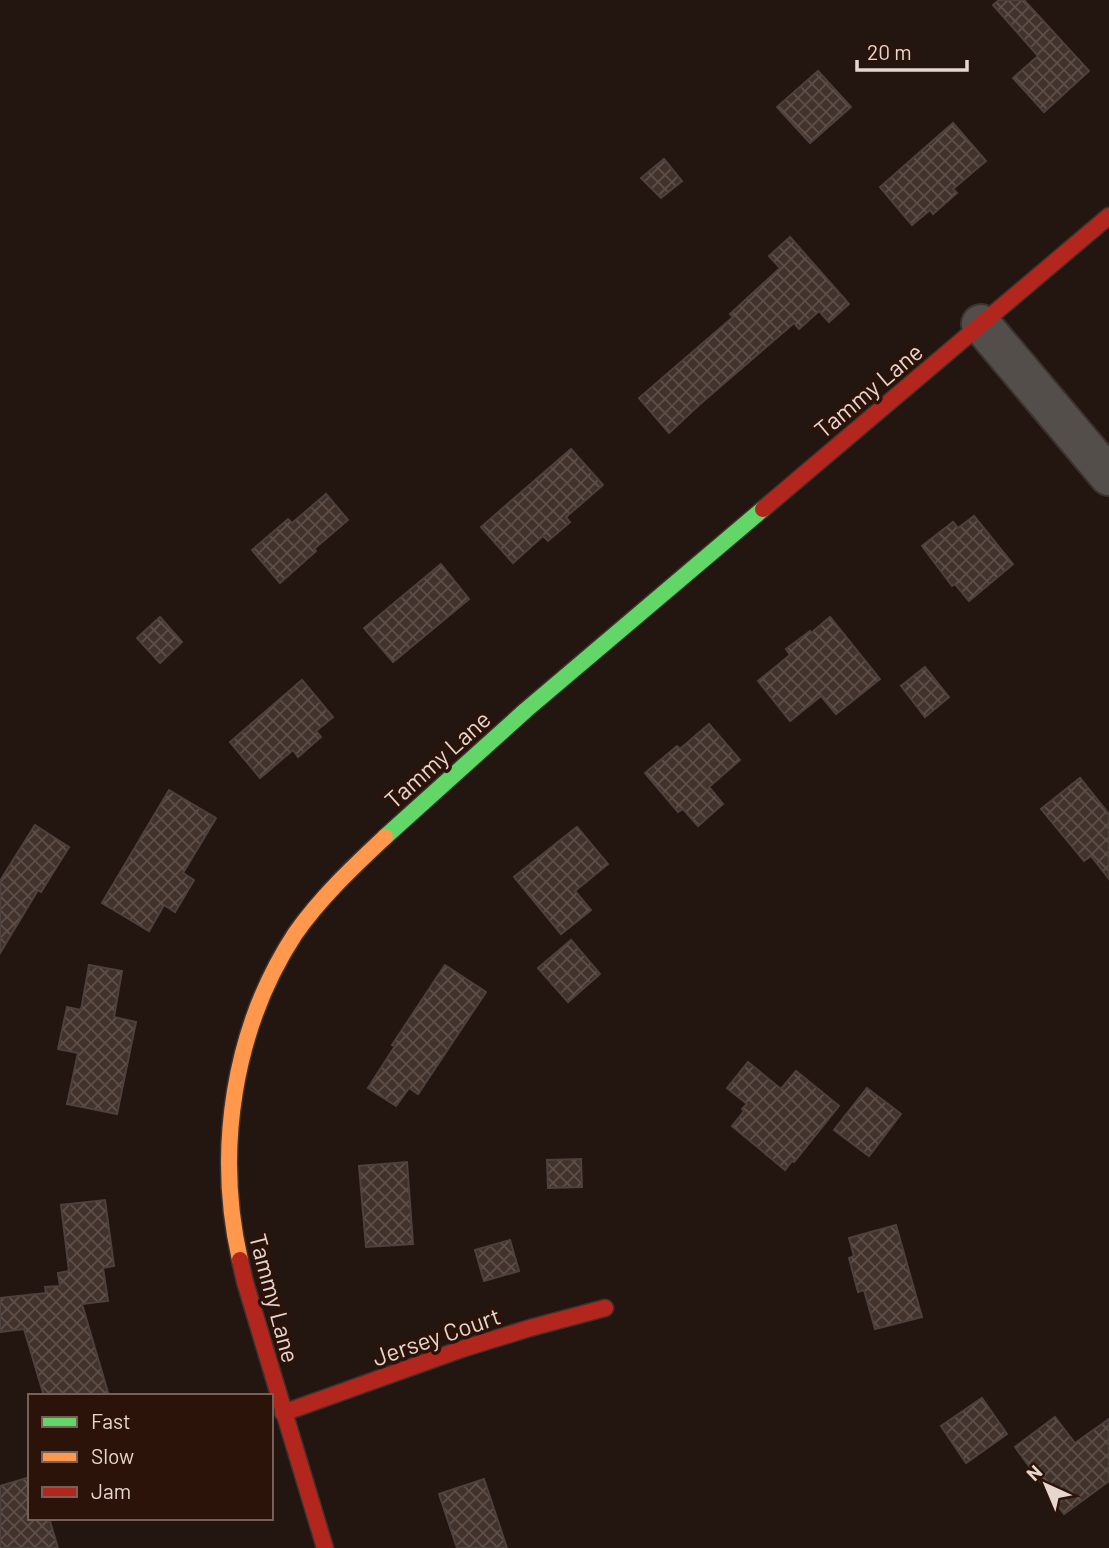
<svg xmlns="http://www.w3.org/2000/svg" width="1109" height="1548" font-family="Barlow,sans-serif">
<style>
.building{fill:url(#building-cross-hatch);stroke:#4d413d;stroke-width:2}
.lines{fill:none;stroke-linecap:round;stroke-linejoin:round}
.street-casing{stroke:#3d322d;stroke-width:42}
.fast-casing{stroke:#3d322d;stroke-width:19}
.slow-casing{stroke:#3d322d;stroke-width:19}
.jam-casing{stroke:#3d322d;stroke-width:19}
.street{stroke:#534e4a;stroke-width:38}
.fast{stroke:#63d668;stroke-width:16}
.slow{stroke:#ff974d;stroke-width:16}
.jam{stroke:#b3261e;stroke-width:16}
.labels{text-anchor:middle;dominant-baseline:central;stroke-width:7;stroke-linejoin:round;paint-order:stroke}
.street-label{font-size:24px;fill:#e7d6ce;stroke:#2b1309}
</style>
<defs>
<pattern id="building-cross-hatch" width="8" height="8" patternUnits="userSpaceOnUse" patternTransform="scale(1.75)"><rect width="8" height="8" fill="#42322c"/><path d="M0 0l8 8M0 8l8-8" fill="none" stroke="#5d4f49"/></pattern>
</defs>
<rect width="100%" height="100%" fill="#231611"/>
<!-- building -->
<g class="building">
<path d="M999 0H1024L1089 71 1044 112 1013 78 1038 56 993 5Z"/>
<path d="M818 71 851 107 810 143 777 107Z"/>
<path d="M953 123 986 161 953 189 957 193 933 214 930 210 912 225 880 187Z"/>
<path d="M664 159 682 181 661 198 641 178Z"/>
<path d="M790 237 849 304 829 322 819 311 799 329 794 323 699 405 669 433 639 398 733 317 730 314 780 268 769 256Z"/>
<path d="M571 449 603 485 566 517 570 522 548 541 543 536 513 563 481 527Z"/>
<path d="M326 494 348 520 314 549 316 551 280 583 252 550 288 519 292 523Z"/>
<path d="M974 516 1013 564 969 601 955 584 952 586 922 546 953 522 958 528Z"/>
<path d="M441 564 469 599 393 662 364 628Z"/>
<path d="M160 617 182 642 160 663 137 638Z"/>
<path d="M830 617 880 679 836 714 821 696 790 721 758 681 790 655 786 649 810 631 811 633Z"/>
<path d="M925 667 949 697 925 717 901 686Z"/>
<path d="M302 680 333 717 316 731 321 737 298 757 293 750 260 778 230 742Z"/>
<path d="M709 724 740 760 709 787 723 804 698 826 683 809 678 812 645 773 677 746 680 749Z"/>
<path d="M1080 778 1109 814V879L1091 856 1084 861 1041 809Z"/>
<path d="M169 790 216 818 183 873 194 880 175 912 164 905 149 931 102 903Z"/>
<path d="M35 825 69 847 41 892 38 890 0 953V881Z"/>
<path d="M577 827 608 864 575 891 591 910 561 934 514 877Z"/>
<path d="M571 940 600 974 568 1002 538 968Z"/>
<path d="M89 965 122 971 114 1017 136 1022 117 1114 67 1104 78 1053 58 1049 67 1007 81 1010Z"/>
<path d="M445 965 486 992 418 1094 409 1088 396 1106 368 1088 395 1046 392 1045Z"/>
<path d="M748 1062 781 1089 796 1071 839 1106 794 1162 792 1161 785 1170 732 1126 744 1111 742 1109 747 1104 727 1088Z"/>
<path d="M867 1088 901 1114 869 1156 834 1130Z"/>
<path d="M581 1159 582 1187 548 1188 547 1160Z"/>
<path d="M407 1162 413 1244 366 1247 359 1166Z"/>
<path d="M105 1200 114 1266 103 1268 108 1301 82 1304 109 1396H44L24 1329 0 1332V1298L46 1293 45 1287 60 1286 58 1273 69 1271 61 1205Z"/>
<path d="M896 1225 922 1317 875 1329 864 1290 858 1292 849 1258 854 1256 849 1238Z"/>
<path d="M510 1240 519 1271 484 1281 475 1250Z"/>
<path d="M982 1398 1007 1434 966 1463 941 1426Z"/>
<path d="M1055 1417 1075 1443 1109 1419V1481L1064 1514 1015 1447Z"/>
<path d="M30 1477V1518H49L58 1548H0V1486Z"/>
<path d="M484 1479 507 1548H457L439 1494Z"/>
</g>
<g class="lines">
<!-- street casing -->
<g class="street-casing">
<path id="street" d="M981 324 1109 476"/>
</g>
<!-- fast casing -->
<g class="fast-casing">
<path id="fast" d="M385 837 526 710 763 509"/>
</g>
<!-- slow casing -->
<g class="slow-casing">
<path id="slow" d="M240 1260C215 1151 233 1029 295 934 320 898 353 867 385 837"/>
</g>
<!-- jam casing -->
<g class="jam-casing">
<g id="jam">
<path d="M763 509 1109 216"/>
<path d="M240 1260 245 1282 325 1548"/>
<path d="M283 1413 462 1349 530 1328 605 1308"/>
</g>
</g>
<!-- street -->
<use href="#street" class="street"/>
<!-- fast -->
<use href="#fast" class="fast"/>
<!-- slow -->
<use href="#slow" class="slow"/>
<!-- jam -->
<use href="#jam" class="jam"/>
</g>
<g class="labels">
<!-- street labels -->
<g class="street-label">
<text transform="translate(868 390) rotate(-40)">Tammy Lane</text>
<text transform="translate(437 759) rotate(-42)">Tammy Lane</text>
<text transform="translate(275 1298) rotate(75)">Tammy Lane</text>
<text transform="translate(436 1336) rotate(-19)">Jersey Court</text>
</g>
</g>
<!-- legend -->
<rect x="28" y="1394" width="245" height="126" fill="#2b1309" stroke="#766158" stroke-width="2"/>
<rect x="42" y="1417" width="35" height="10" fill="#63d668" stroke="#766158" stroke-width="2"/>
<text x="91" y="1429" font-size="21" fill="#e7d6ce">Fast</text>
<rect x="42" y="1452" width="35" height="10" fill="#ff974d" stroke="#766158" stroke-width="2"/>
<text x="91" y="1464" font-size="21" fill="#e7d6ce">Slow</text>
<rect x="42" y="1487" width="35" height="10" fill="#b3261e" stroke="#766158" stroke-width="2"/>
<text x="91" y="1499" font-size="21" fill="#e7d6ce">Jam</text>
<!-- north arrow -->
<g transform="translate(1046 1485) rotate(316)" stroke="#2b1309" stroke-width="5" paint-order="stroke">
<path d="M0-5L12 26L0 18L-12 26Z" fill="#e7d6ce"/>
<text y="-10" font-size="19" font-weight="bold" text-anchor="middle" fill="#e7d6ce">N</text>
</g>
<!-- scale -->
<path d="M857 60v10h110v-10" fill="none" stroke="#e7d6ce" stroke-width="3.5"/>
<text x="867" y="60" font-size="21" fill="#e7d6ce" stroke="#2b1309" stroke-width="5" paint-order="stroke">20 m</text>
</svg>
